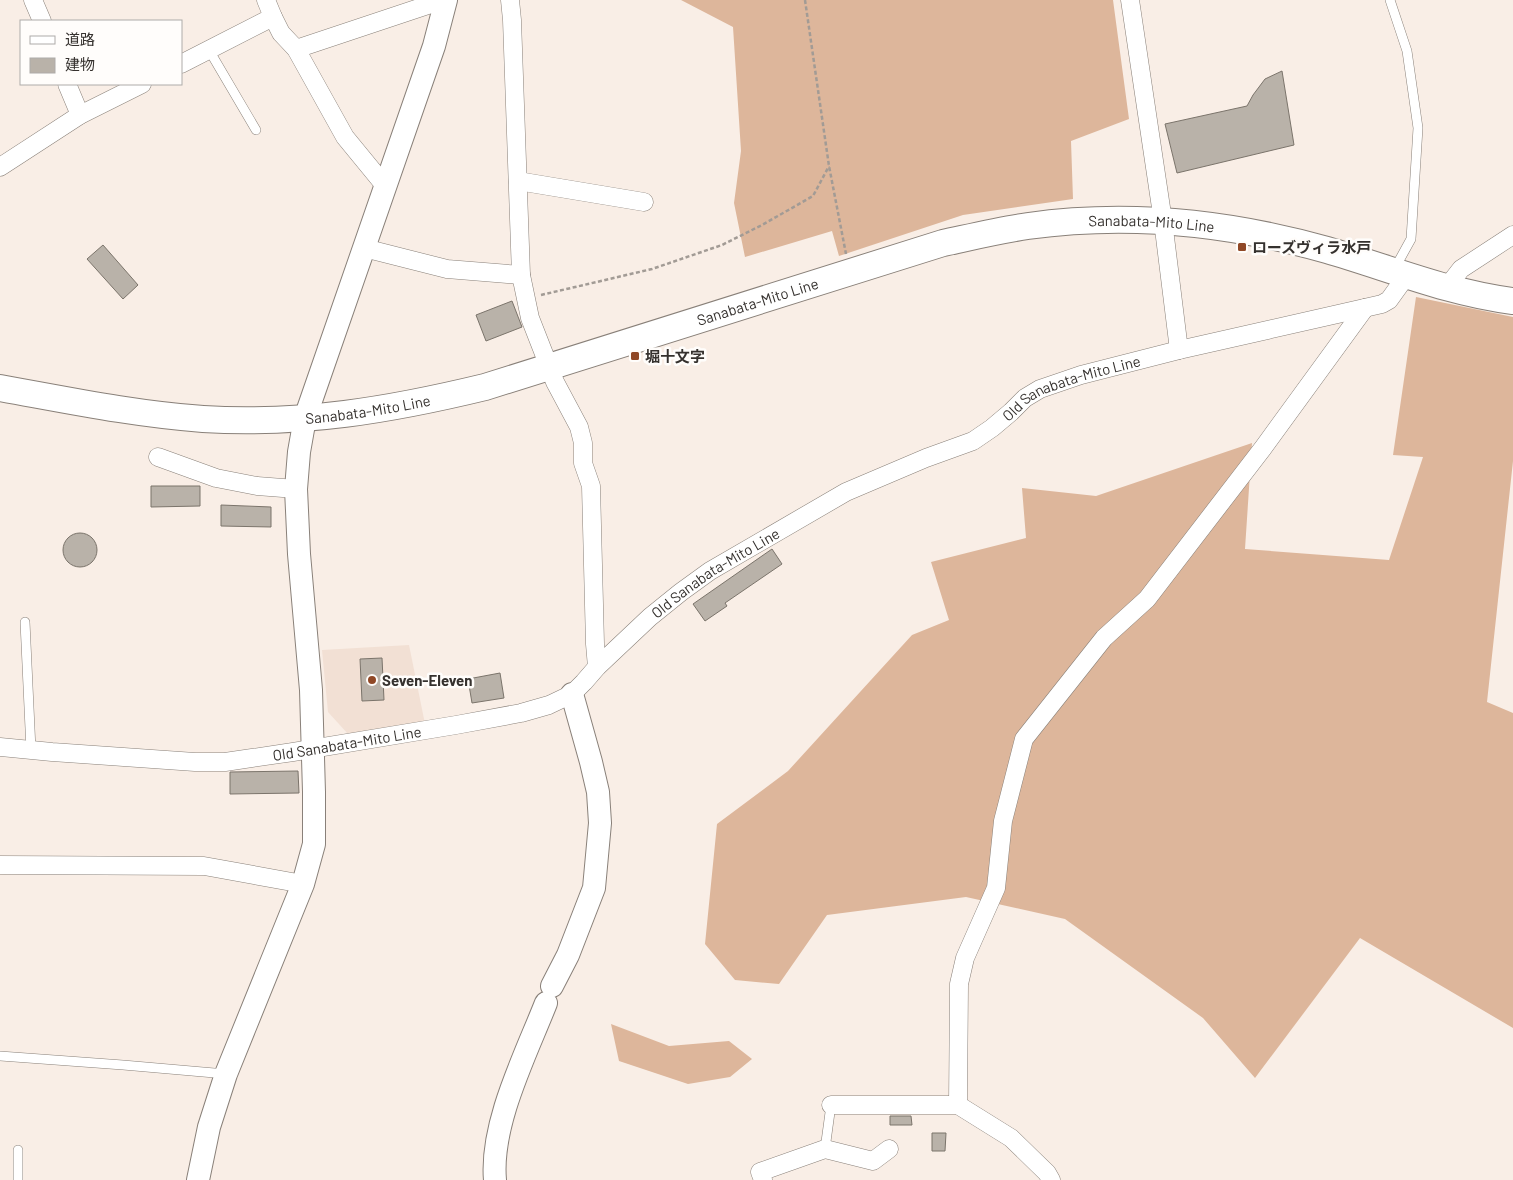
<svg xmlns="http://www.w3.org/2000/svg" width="1513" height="1180" font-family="Barlow,'Noto Sans JP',sans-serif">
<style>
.built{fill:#f2e0d4}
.forest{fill:#ddb69b}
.building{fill:#b9b2a9;stroke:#7b746b}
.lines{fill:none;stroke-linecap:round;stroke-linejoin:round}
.service-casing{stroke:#898079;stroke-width:10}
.minor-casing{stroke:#898079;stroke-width:19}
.tertiary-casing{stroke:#898079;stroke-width:24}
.secondary-casing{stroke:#898079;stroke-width:28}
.path{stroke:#a29b95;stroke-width:2.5;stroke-dasharray:4 2.5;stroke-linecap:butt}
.service{stroke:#fff;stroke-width:9}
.minor{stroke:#fff;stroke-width:18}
.tertiary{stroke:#fff;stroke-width:22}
.secondary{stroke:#fff;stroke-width:26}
.poi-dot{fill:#904826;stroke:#fffdfb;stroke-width:2}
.labels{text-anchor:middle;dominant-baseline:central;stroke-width:5;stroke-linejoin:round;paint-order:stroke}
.street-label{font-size:15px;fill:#35312e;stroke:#fffdfb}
.poi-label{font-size:15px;font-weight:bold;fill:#35312e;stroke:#fffdfb;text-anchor:start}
</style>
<rect width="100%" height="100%" fill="#f9eee6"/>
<!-- built -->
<path class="built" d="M409 645 425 724 349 735 328 712 322 650Z"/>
<!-- forest -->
<g class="forest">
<path d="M681 0H1113L1129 119 1071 141 1073 199 963 215 839 256 832 231 745 257 734 203 741 151 733 27Z"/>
<path d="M1416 297 1513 317V461L1487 702 1513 713V1028L1360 938 1255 1078 1203 1018 1065 919 966 897 827 915 779 984 735 980 705 944 717 824 788 771 912 635 949 620 931 562 1026 538 1022 488 1096 496 1252 443 1245 549 1389 560 1423 457 1393 455Z"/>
<path d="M611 1024 669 1046 729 1041 752 1059 730 1077 688 1084 619 1061Z"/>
</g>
<!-- building -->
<g class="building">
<path d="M1282 71 1294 145 1177 173 1165 124 1247 106 1253 95 1265 79Z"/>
<path d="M103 245 138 285 123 299 87 259Z"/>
<path d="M512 301 522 327 486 341 476 315Z"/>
<path d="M151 486H200V506L151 507Z"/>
<path d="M221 505 271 507V527L221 526Z"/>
<circle cx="80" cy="550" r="17"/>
<path d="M772 549 782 564 725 603 727 606 705 621 693 604Z"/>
<path d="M382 658 384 700 362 701 360 659Z"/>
<path d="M500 673 504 698 472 703 468 679Z"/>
<path d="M298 771 299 793 230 794V772Z"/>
<path d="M890 1116H911L912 1125H890Z"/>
<path d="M932 1133H946L945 1151H932Z"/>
</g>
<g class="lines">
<!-- service casing -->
<g class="service-casing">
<g id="service">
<path d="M1390 0 1407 51 1418 128 1411 239 1395 268"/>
<path d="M209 50 256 130"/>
<path d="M25 622 31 750"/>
<path d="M0 1056 123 1065 226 1074"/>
<path d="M825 1149 831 1105"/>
<path d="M18 1150V1180"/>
</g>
</g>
<!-- minor casing -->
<g class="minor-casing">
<g id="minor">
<path d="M33 0 42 21"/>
<path d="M266 0 273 17 281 33 296 49 345 137 386 187"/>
<path d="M510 0 512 20 521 275 530 318 555 382 579 427 583 443V463L591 486 595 644 597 667"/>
<path d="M1130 0 1163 221 1179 350"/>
<path d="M296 49 443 0"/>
<path d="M181 64 273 17"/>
<path d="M67 84 80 115"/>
<path d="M0 167 80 115 142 84"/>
<path d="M518 181 644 202"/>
<path d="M364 248 447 269 521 275"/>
<path d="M1447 287 1461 269 1513 235"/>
<path d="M158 457 216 478 257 486 296 489"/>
<path id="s1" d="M0 747 52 752 195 762H225L293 752 456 725 521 713 549 705 572 694 584 682 597 667 650 617 681 592 710 571 846 492 926 458 973 441 992 428 1011 412 1025 398 1040 389 1081 375 1179 350 1382 304 1389 300 1407 275"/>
<path d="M0 865 204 866 303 884"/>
<path d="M831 1105H958L1011 1138 1047 1173 1051 1180"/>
<path d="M958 1105 959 984 965 958 996 888 1003 821 1024 739 1104 638 1147 599 1263 448 1365 308"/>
<path d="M763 1180 760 1172 825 1149 873 1161 889 1149"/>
</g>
</g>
<!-- tertiary casing -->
<g class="tertiary-casing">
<g id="tertiary">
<path d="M552 986 568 955 594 888 600 823 598 792 591 762 572 694"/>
<path d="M198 1180 209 1127 226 1074 303 884 314 844V792L311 690 299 554 296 489 299 452 305 418 434 46 446 0"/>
<path d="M495 1180C490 1124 526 1054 546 1003"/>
</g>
</g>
<!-- secondary casing -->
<g class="secondary-casing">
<g id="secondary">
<path id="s2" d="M0 388C67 400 134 414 203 419 301 425 390 410 485 387L943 243C971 237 1000 230 1028 226 1128 212 1231 223 1327 250 1389 268 1449 293 1513 301"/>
</g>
</g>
<!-- path -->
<g class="path">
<path d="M805 0 829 166 846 254"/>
<path d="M541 295 652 269 722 245 762 225 813 196 829 166"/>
</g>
<!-- service -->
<use href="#service" class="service"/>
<!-- minor -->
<use href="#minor" class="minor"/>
<!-- tertiary -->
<use href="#tertiary" class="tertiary"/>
<!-- secondary -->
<use href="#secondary" class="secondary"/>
</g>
<!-- markers -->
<g class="poi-dot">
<rect x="1237" y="242" width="10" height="10" rx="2.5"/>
<rect x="630" y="351" width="10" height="10" rx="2.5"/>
<circle cx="372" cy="680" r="5"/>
</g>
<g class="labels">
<!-- street labels -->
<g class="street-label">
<text stroke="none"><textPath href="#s2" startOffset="1181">Sanabata-Mito Line</textPath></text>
<text stroke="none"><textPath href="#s2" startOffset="776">Sanabata-Mito Line</textPath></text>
<text stroke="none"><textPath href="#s1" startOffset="1174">Old Sanabata-Mito Line</textPath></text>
<text stroke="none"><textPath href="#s2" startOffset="371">Sanabata-Mito Line</textPath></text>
<text stroke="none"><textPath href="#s1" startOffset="769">Old Sanabata-Mito Line</textPath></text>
<text stroke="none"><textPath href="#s1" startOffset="349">Old Sanabata-Mito Line</textPath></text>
</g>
<!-- poi labels -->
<g class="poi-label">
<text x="1252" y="247">ローズヴィラ水戸</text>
<text x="645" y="356">堀十文字</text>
<text x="382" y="680">Seven-Eleven</text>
</g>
</g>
<!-- legend -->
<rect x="20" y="20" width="162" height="65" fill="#fffdfb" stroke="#aeaba9"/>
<rect x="30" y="36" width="25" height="8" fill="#ffffff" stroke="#aeaba9"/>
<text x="65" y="45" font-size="15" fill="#35312e">道路</text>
<rect x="30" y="58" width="25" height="15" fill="#b9b2a9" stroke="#aeaba9"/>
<text x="65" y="70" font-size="15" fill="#35312e">建物</text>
</svg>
